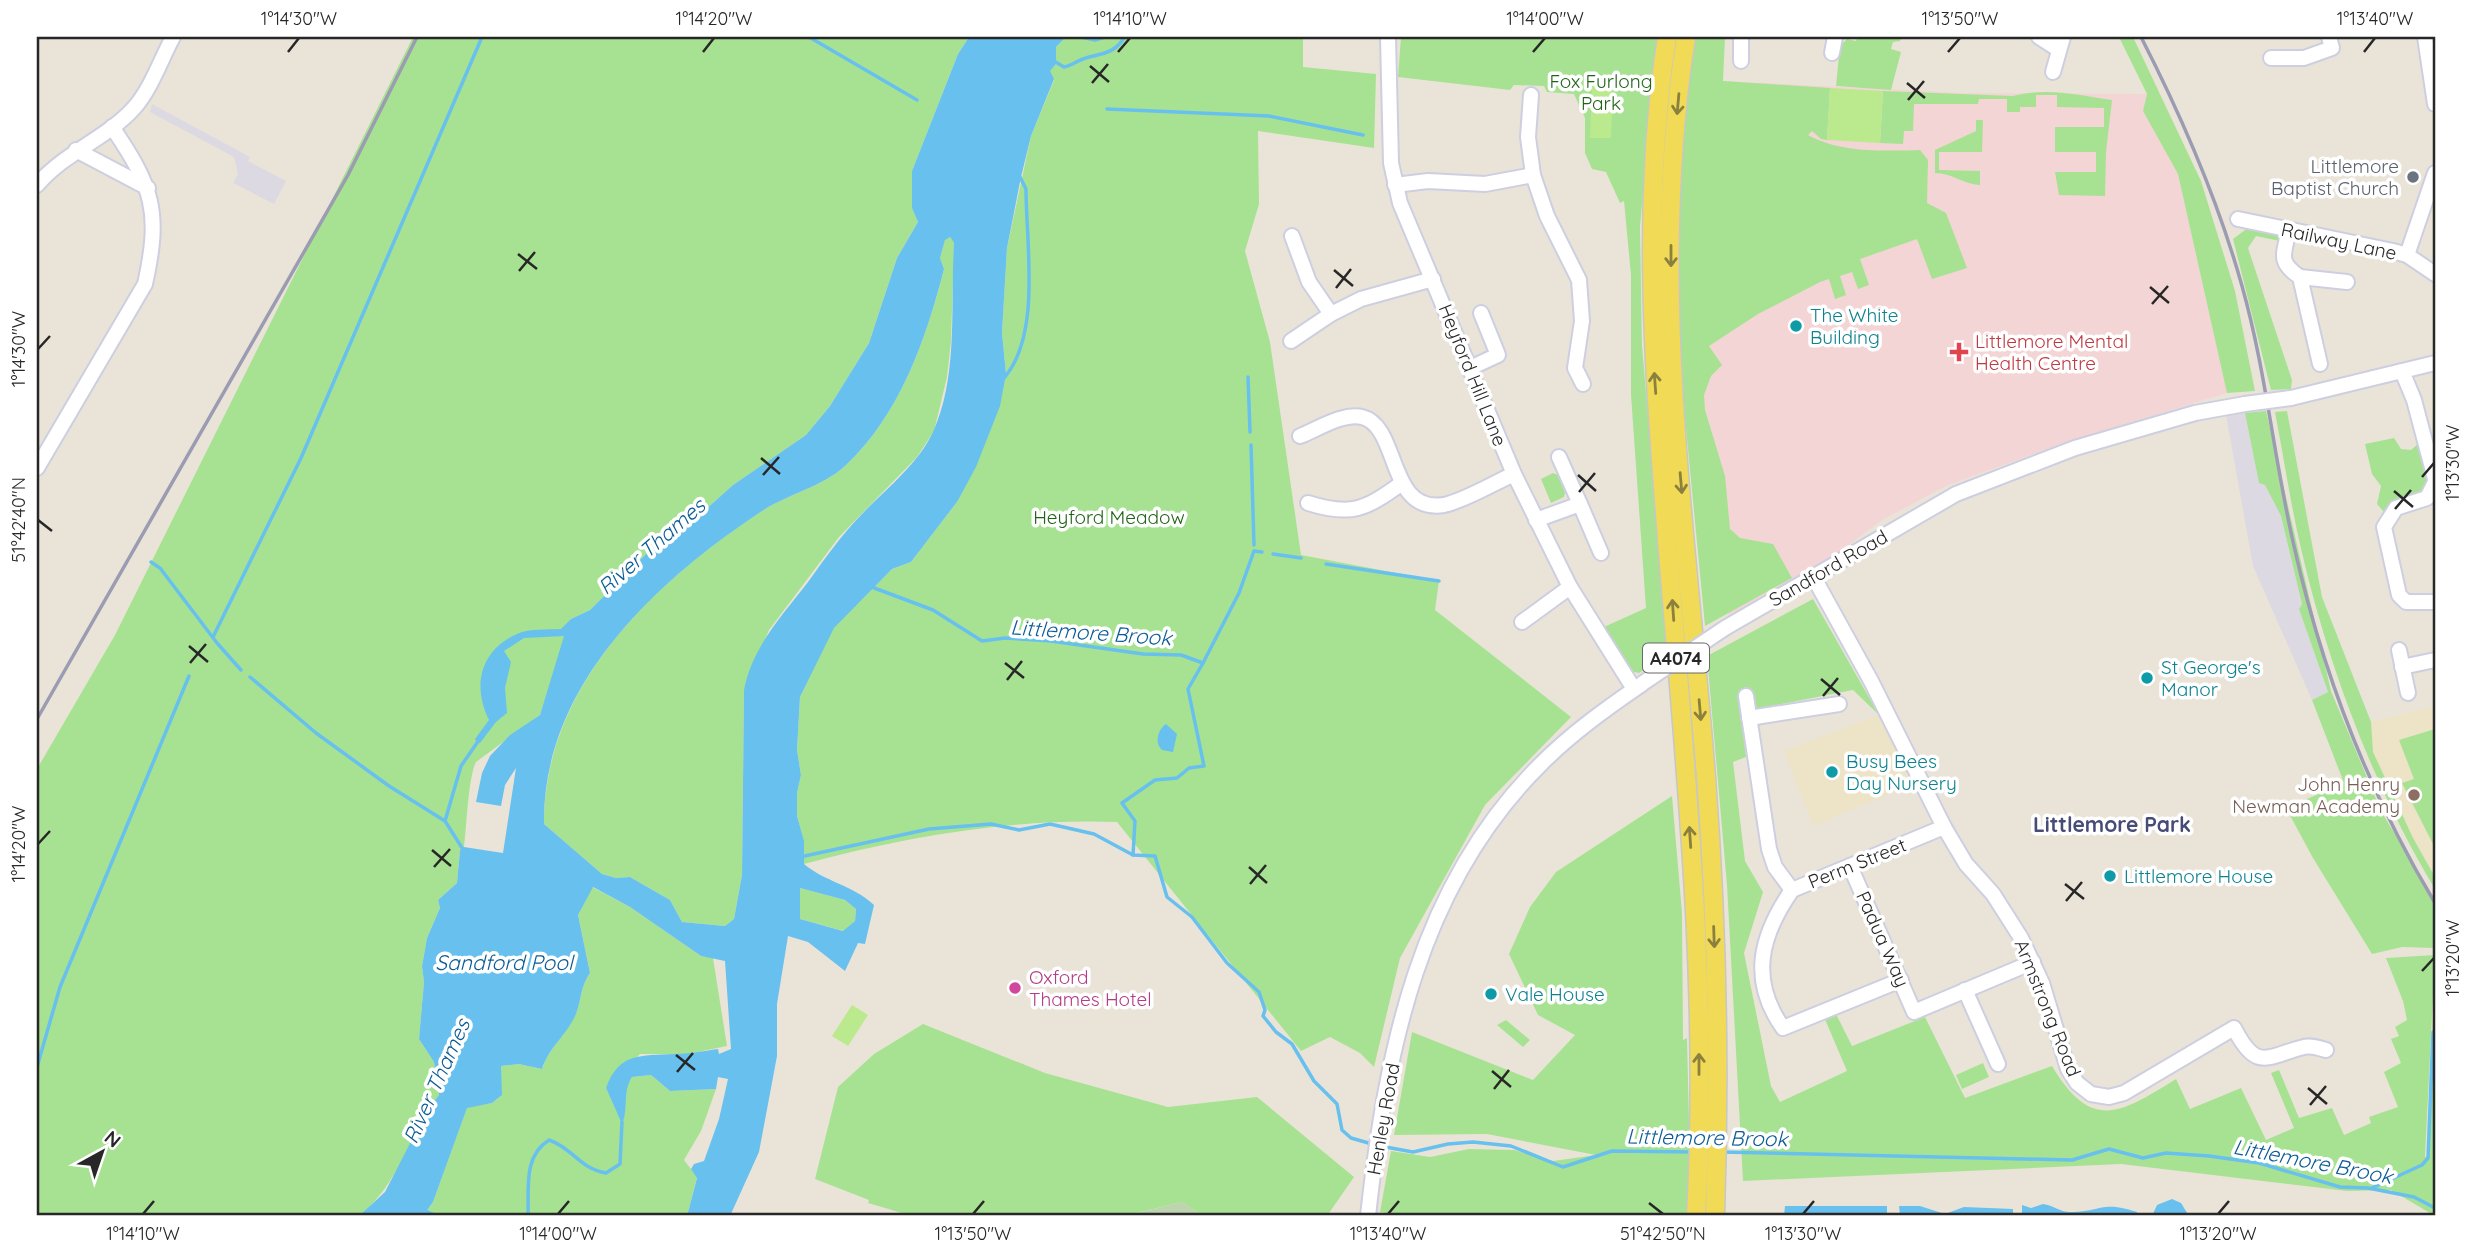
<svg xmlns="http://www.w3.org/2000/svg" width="2472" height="1253" font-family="Quicksand,sans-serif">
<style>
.industrial{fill:#dcd9e2}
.education{fill:#ede3c6}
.medical{fill:#f2d5d4}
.green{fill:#a7e292}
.cemetery{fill:#bed4af}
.pitch{fill:#bbea8e}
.water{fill:#68c0ef;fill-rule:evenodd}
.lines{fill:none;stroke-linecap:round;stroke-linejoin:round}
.stream{stroke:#68c0ef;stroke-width:3.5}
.minor-casing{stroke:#cdcfe1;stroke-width:18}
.major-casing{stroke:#c7c7c7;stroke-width:21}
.minor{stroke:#fff;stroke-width:14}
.major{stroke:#f1da55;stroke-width:18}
.rail{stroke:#9b9cb2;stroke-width:3.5}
.minor-bridge-casing{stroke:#cdcfe1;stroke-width:18;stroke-linecap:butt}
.minor-bridge{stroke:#fff;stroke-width:14}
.oneway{stroke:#8c803e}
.ticks{fill:none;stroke:#272727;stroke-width:2.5}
.worship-dot{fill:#6b7280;stroke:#fff;stroke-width:2.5}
.culture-dot{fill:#0f9aa8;stroke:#fff;stroke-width:2.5}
.health-dot{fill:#e0444e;stroke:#fff;stroke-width:2.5}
.education-dot{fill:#8d6e63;stroke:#fff;stroke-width:2.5}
.hotel-dot{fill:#d1479c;stroke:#fff;stroke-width:2.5}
.labels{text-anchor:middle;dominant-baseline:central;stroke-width:7;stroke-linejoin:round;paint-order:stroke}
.shield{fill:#fff;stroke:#686868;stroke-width:2}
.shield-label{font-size:18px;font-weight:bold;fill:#272727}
.park-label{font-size:19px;fill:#216318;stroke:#fff}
.worship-label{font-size:19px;fill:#5b616d;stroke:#fff;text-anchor:end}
.street-label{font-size:19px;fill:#272727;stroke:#fff}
.culture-label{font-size:19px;fill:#0d838f;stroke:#fff;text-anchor:start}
.health-label{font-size:19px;fill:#be3a42;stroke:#fff;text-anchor:start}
.education-label{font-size:19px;fill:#785e54;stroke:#fff;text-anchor:end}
.hotel-label{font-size:19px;fill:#b23c85;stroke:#fff;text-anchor:start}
.water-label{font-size:21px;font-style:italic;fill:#0b5b96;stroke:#fff}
.neighbourhood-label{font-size:21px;font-weight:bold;fill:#474c77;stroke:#fff}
.neatline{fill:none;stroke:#272727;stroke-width:2.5}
.ticks-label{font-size:18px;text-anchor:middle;fill:#272727}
</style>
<rect width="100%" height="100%" fill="#eae4d8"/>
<!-- industrial -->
<g class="industrial">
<path d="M152 104 250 157 248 161 286 181 274 204 233 183 238 174 234 157 150 112Z"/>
<path d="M2245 413 2259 482 2265 485 2281 516 2302 604 2299 609 2328 692 2312 700 2253 566 2226 415Z"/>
</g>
<!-- education -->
<g class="education">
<path d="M2435 706V877L2413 838 2373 752 2371 722Z"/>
<path d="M1879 715 1913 784 1813 826 1784 751Z"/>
</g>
<!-- medical -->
<path class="medical" d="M1723 81 1965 93 2147 94 2143 111 2178 174 2227 393 2069 441 1948 485 1882 520 1820 566 1729 618 1702 426Z"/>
<!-- green -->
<g class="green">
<path d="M413 37H969L958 54 912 171V207L918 222 897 258 869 343 830 406 806 435 733 485 694 520 660 540 590 610 571 619 540 715 476 762C468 778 467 825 464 847L460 850 457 883 438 900 440 908 427 938 422 966 424 982 419 1039 434 1062 439 1095C407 1137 401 1182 359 1216H37V769L115 635Z"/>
<path d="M1066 37H1303V67L1376 74 1374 148 1258 131 1259 204 1245 251 1270 342 1301 555 1439 581 1435 610 1571 717 1485 805 1400 958 1374 1067 1360 1053 1330 1037 1301 1051 1117 822C1012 818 905 837 804 864V842L797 816V793L801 775 797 750 800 697 833 628 892 569 911 562 957 502 1006 374 1002 333 1007 248 1031 136 1054 80 1049 71 1056 64V47Z"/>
<path d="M1401 37H1657L1640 227 1642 345 1668 654 1639 673 1630 671 1604 627 1646 608 1631 395V275L1624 201 1620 203 1606 172 1592 169 1585 153V118L1574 94 1547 92 1544 86 1514 85 1510 90 1398 77Z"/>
<path d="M1692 37H1725L1723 81 1830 88 1827 140 1821 139 1812 131 1808 135C1840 153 1884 151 1920 150L1928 160 1927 203 1946 213 1967 268 1932 279 1917 239 1860 259 1869 285 1858 289 1852 272 1840 276 1846 295 1835 299 1829 279 1820 282 1758 314 1709 346 1722 365 1711 376 1704 395 1705 410 1725 476 1730 529 1740 538 1773 544 1792 578 1705 626 1685 418 1678 302 1681 159Z"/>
<path d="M1857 37H1902L1900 41 1893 42 1891 49 1901 52 1891 90 1836 86 1840 46 1847 39 1856 41Z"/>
<path d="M2119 37H2133L2201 181 2235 291 2255 391 2227 393 2178 174 2143 111 2147 94Z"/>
<path d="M1883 91 2013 96C2047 87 2078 95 2112 100L2106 152 2105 196 2059 195 2055 172H2096V152H2055V127H2104V108L2057 107V95H2036V107H2020V112H2007V99H1979L1978 104H1914L1913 131H1904L1903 144 1880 143Z"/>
<path d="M1976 120H1983L1982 152H1939V170L1980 171V185C1963 184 1952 173 1935 173V150L1976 131Z"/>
<path d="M2249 227 2275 231 2280 241 2256 236 2248 248 2292 380 2291 389 2271 390 2233 239Z"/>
<path d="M950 237 954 243 951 341 947 377 934 431 917 457 839 537 769 630 744 691 742 875 734 919 725 926 682 922 670 900 630 877 616 878 602 874 544 824C544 685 654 582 762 511 788 494 822 487 845 466 900 415 926 339 944 269L940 258 945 239Z"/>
<path d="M2266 411 2331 691 2381 811 2435 901V948L2402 947 2372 954 2313 858 2286 808 2344 783 2312 700 2328 692 2299 609 2302 604 2281 516 2265 485 2259 483 2245 413Z"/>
<path d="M2287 411 2322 597 2371 722 2373 752 2413 838 2435 877V889C2374 788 2329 668 2302 553 2291 507 2284 459 2275 412Z"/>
<path d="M2394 438 2401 449 2411 450 2418 444 2428 479 2422 491 2403 497V501L2384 512 2377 504 2381 486 2372 474 2365 444Z"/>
<path d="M1553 473 1558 475 1565 493 1564 497 1551 503 1541 479Z"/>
<path d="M1813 599 1879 715 1853 690 1771 706 1741 715 1746 757 1733 762 1745 861 1763 892 1744 953 1771 1086 1780 1102 1847 1071 1824 1017 1835 1012 1852 1046 1925 1017 1965 1098 2052 1066C2092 1133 2121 1113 2176 1079L2190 1109 2241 1088 2266 1140 2294 1128 2271 1073 2279 1070 2299 1118 2332 1108 2344 1135 2371 1123 2369 1117 2398 1107 2384 1072 2401 1063 2391 1039 2399 1036 2395 1027 2407 1020 2403 1001 2386 958 2435 955 2425 1157 2430 1155 2429 1106 2435 973V1216L2391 1190 2347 1191 2121 1164 1743 1181 1727 885 1707 656Z"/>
<path d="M2435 729V848L2402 783 2414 779 2399 740Z"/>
<path d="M1672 796 1682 913 1683 1040 1687 1038 1690 1166 1687 1216H1412L1380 1212 1391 1151 1430 1157 1469 1149 1514 1150 1553 1161 1596 1155 1487 1134 1394 1135 1412 1032 1533 1080 1575 1035 1538 1015 1509 954 1530 907 1556 872Z"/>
<path d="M592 887 630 907 701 956 713 958 727 1046 688 1054H640L606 1088 622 1123 625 1087 632 1077 651 1075 670 1091 716 1089 701 1131 684 1160 697 1177 687 1216H423L433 1202 467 1107 492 1103 501 1096V1066L519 1064 542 1069C549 1047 567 1035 576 1013 582 998 580 988 590 973L578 915Z"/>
<path d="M800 888 845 900 856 909 855 921 844 931 800 919Z"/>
<path d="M1506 1020 1530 1040 1523 1047 1497 1025Z"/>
<path d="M923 1024 1045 1073 1168 1107 1257 1097 1354 1177 1327 1216H1202L1182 1202 1124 1216H912L868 1203 869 1200 815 1179 838 1087 874 1054Z"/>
<path d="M1983 1063 1989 1077 1962 1089 1956 1075Z"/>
</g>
<!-- cemetery -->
<path class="cemetery" d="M1182 1202 1202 1216 1129 1215Z"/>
<!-- pitch -->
<g class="pitch">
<path d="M1592 83 1613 84 1611 138H1590Z"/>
<path d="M1830 88 1883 91 1880 143 1827 140Z"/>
<path d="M852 1005 868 1015 848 1046 832 1036Z"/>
</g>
<!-- water -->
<g class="water">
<path d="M969 37H1066L1056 47V64L1050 71 1054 79 1031 136 1021 177 1007 248 1002 333 1006 374 1000 406 976 467 957 502 911 562 892 569 834 628 800 697 797 750 801 775 797 793V816L804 841V864C825 882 853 885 874 905L865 944 858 943 845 971 808 942 788 936 777 1004V1056L759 1152 730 1216H687L697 1178 691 1169 694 1164 704 1161 719 1119 728 1079 718 1077 716 1089 670 1091 651 1075 632 1077C622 1092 629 1108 622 1124L606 1088C619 1052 641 1056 674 1054 689 1054 703 1051 718 1049L719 1054 731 1049 725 961 701 956 630 907 593 887 578 915 590 973C580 988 582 998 576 1014 567 1035 549 1047 542 1069L519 1064 501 1066 502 1095 492 1103 467 1108 433 1202 423 1216H359L385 1192 426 1112 439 1095 434 1062 419 1039 424 982 422 966 427 938 440 908 438 900 457 883 460 850 464 847 503 853 516 768 505 785 501 806 476 802 482 773 490 756 510 735 540 715 564 636 524 638 504 651 511 662 505 688 507 713 496 722 480 743H477L475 739 489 720C472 686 480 650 517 634 530 628 547 630 561 629L571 619 590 610 660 540 694 520 733 485 806 435 830 406 869 343 897 258 918 222 912 208V171L958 54ZM950 237 954 243C950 304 959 375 933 432 918 464 888 487 864 512 842 534 826 557 808 582 782 616 752 647 744 690L742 875 734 919 725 926 682 922 670 900 630 877 616 878 602 874 544 824C542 686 656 581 762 511 788 494 822 487 845 466 900 415 926 339 944 269L940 258 945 240ZM800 888 845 900 856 909 855 921 843 931 800 919Z"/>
<path d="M1166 724 1177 734 1173 752 1162 750C1154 743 1158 729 1166 724Z"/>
<path d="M2172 1199 2181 1203 2189 1216H2152L2157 1205Z"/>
<path d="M2043 1204C2053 1205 2060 1212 2070 1212 2100 1212 2102 1200 2137 1212L2138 1216H2022V1205L2031 1208Z"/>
<path d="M1785 1206H1887V1216H1784Z"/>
<path d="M1899 1206H1920L1945 1214 1964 1207 2013 1209V1216H1900Z"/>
</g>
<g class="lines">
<!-- stream -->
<g class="stream">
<path d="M809 37 917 100"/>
<path d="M1081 37 1095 40 1105 37"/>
<path d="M1054 61 1064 67C1073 65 1078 60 1086 58 1100 54 1117 53 1124 37"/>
<path d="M1107 109 1269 116 1363 135"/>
<path d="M1248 377 1250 432"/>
<path d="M1003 379C1042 337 1026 244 1026 189L1019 175"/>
<path d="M1251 445 1254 545"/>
<path d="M1273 554 1301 558"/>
<path d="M151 562 160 568 217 643 241 670"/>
<path d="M1326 564 1439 581"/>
<path d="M869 586 933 610 982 641 1005 638 1051 641 1143 654 1181 655 1203 663 1188 689 1204 766 1189 768 1177 778 1155 780 1122 803 1135 821 1133 855 1155 856 1167 897 1192 917 1227 963 1259 992 1265 1010 1263 1016 1276 1032 1292 1044 1314 1081 1337 1104 1342 1130 1351 1138 1372 1144"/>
<path d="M213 637 301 458 482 37"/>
<path d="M1203 663 1239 593 1254 551 1262 552"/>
<path d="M250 677 316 733 389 786 445 821 464 851"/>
<path d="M445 821 461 766 479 740"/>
<path d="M800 857 929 829 991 824 1019 830 1050 824 1094 834 1133 855"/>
<path d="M37 1067 60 987 189 676"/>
<path d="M1380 1146 1413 1152 1448 1144 1473 1142 1511 1146 1563 1167 1612 1151 1693 1152"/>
<path d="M1721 1152 2072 1160 2109 1149 2143 1158 2166 1153 2209 1156 2259 1163 2340 1187 2368 1188 2414 1197 2435 1208"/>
<path d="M2372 1188 2422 1165 2428 1158 2433 1032"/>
<path d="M423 1210 437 1216"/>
<path d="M528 1216C529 1189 523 1156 549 1140 573 1148 580 1169 606 1173L620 1164 622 1122"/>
</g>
<!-- minor casing -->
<g class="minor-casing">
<g id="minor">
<path d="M1388 37 1391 163 1400 203 1514 474 1570 587 1634 689"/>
<path d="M2039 37 2059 50"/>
<path d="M2425 37 2435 104"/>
<path d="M1832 53 1835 37"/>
<path d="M2271 58H2304L2332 48 2329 37"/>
<path d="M1741 61V37"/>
<path d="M2053 72 2063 37"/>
<path d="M1531 95 1528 137 1533 175"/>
<path d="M76 150 148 188"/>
<path d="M37 185C65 152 106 139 134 108 151 89 161 59 173 37"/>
<path d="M1395 185 1428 181 1485 184 1533 175 1547 216 1579 280 1582 321 1575 368 1583 384"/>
<path d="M2238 219 2393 251 2407 255 2435 274"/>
<path d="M2289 230C2284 254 2277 262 2300 277L2320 364"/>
<path d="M1292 236 1309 282 1331 314 1361 299 1433 279"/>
<path d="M2407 255 2435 173"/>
<path d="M2300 277 2347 282"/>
<path d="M1291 341 1331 314"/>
<path d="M1470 368 1498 355 1481 313"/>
<path d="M2402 371 2414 400 2435 479"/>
<path d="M2291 398 2435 363"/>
<path d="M1300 436C1316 430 1344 412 1362 417 1400 426 1387 514 1444 505 1464 501 1494 483 1514 474"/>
<path d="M37 468 145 284C161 212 153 187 112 127"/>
<path d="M2435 482 2427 498 2396 508 2384 527 2399 595 2406 602H2435"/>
<path d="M1308 503C1352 517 1366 509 1402 483"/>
<path d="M1580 504 1601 553"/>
<path d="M1536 520 1580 504 1559 457"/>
<path d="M1813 576 1871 681 1944 827 1966 864 1993 894 2021 938 2042 983 2068 1069 2077 1083 2091 1094 2109 1097 2124 1093 2234 1028C2257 1073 2267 1056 2304 1047 2311 1045 2319 1048 2326 1050"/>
<path d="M1522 622 1570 587"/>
<path d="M1725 628 1956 494 2075 448 2195 413 2245 404"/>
<path d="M2399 650 2408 693"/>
<path d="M2402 667 2435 660"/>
<path d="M1746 696 1769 849 1775 867 1792 890"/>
<path d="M1749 718 1839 704"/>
<path d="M1850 866 1914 1012 2033 962"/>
<path d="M1901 980 1783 1028C1749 980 1760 936 1792 890L1944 827"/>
<path d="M1965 990 1998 1064"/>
<path d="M1368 1216C1386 1051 1419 884 1542 763 1572 733 1607 708 1642 684"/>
</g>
</g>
<!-- major casing -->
<g class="major-casing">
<g id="major">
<path d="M1667 37C1641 204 1654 372 1667 540 1685 765 1709 991 1696 1216"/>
<path d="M1686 37C1647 281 1687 532 1706 777 1717 923 1720 1070 1715 1216"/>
</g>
</g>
<!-- minor -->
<use href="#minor" class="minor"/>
<!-- major -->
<use href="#major" class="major"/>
<!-- rail -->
<g class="rail">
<path d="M2141 37C2182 117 2218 200 2242 286 2266 371 2274 460 2294 546 2322 671 2369 793 2435 903"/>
<path d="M37 719 348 175 417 37"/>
</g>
<!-- minor-bridge casing -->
<g class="minor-bridge-casing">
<g id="minor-bridge">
<path d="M2245 404 2291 398"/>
<path d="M1643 683 1725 628"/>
</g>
</g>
<!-- minor-bridge -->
<use href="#minor-bridge" class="minor-bridge"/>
</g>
<!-- one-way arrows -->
<defs><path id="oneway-shaft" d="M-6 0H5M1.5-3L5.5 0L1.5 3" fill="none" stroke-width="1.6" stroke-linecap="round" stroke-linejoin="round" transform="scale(1.75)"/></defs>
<g class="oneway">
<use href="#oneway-shaft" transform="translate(1678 104) rotate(95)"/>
<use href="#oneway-shaft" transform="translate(1671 256) rotate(90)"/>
<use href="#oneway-shaft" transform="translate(1655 383) rotate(-94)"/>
<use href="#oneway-shaft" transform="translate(1681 483) rotate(85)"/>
<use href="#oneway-shaft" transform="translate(1673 610) rotate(-94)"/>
<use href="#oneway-shaft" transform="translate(1700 710) rotate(85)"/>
<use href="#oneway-shaft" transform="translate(1690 837) rotate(-94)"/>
<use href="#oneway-shaft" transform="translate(1714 937) rotate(88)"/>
<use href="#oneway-shaft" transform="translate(1699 1064) rotate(-90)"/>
</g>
<!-- ticks -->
<path class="ticks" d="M288 52 299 38M703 52 714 38M1118 52 1130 38M1533 52 1545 38M1948 52 1960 38M2364 52 2375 38M1090 66 1109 82M1092 83 1108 64M1907 83 1925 98M1908 100 1924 81M518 254 537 269M1334 270 1353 286M519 271 535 252M2150 287 2169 303M1336 288 1351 269M2152 304 2168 286M38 349 50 336M761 458 780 474M763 475 779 457M1578 475 1596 491M2422 477 2434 463M2394 491 2413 507M1579 492 1595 473M2395 509 2411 490M38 520 52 531M189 646 208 662M190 663 206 644M1005 663 1024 678M1821 679 1840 695M1007 680 1022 661M1823 696 1838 678M38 844 50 831M432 850 451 866M434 867 450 849M1249 867 1267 883M1250 884 1266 865M2065 884 2084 899M2066 901 2082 882M2422 971 2434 958M676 1055 695 1070M1492 1071 1511 1087M677 1072 693 1053M2308 1088 2327 1104M1494 1089 1509 1070M2310 1105 2326 1086M1649 1203 1663 1214M143 1214 154 1201M558 1214 569 1201M973 1214 984 1201M1388 1214 1399 1201M1803 1214 1814 1201M2218 1214 2229 1201"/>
<!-- markers -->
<circle class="worship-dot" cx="2413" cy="177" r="7"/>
<g class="culture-dot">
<circle cx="1796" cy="326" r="7"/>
<circle cx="2147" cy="678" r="7"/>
<circle cx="1832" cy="772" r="7"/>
<circle cx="2110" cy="876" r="7"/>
<circle cx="1491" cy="994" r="7"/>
</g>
<path class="health-dot" d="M1955.5 341.5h7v7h7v7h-7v7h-7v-7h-7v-7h7z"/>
<circle class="education-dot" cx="2414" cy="795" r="7"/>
<circle class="hotel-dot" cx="1015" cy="988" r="7"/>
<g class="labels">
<!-- shield labels -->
<rect class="shield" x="1643" y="643.5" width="66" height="29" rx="5"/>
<g class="shield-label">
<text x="1676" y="658">A4074</text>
</g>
<!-- park labels -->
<g class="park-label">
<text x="1601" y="81">Fox Furlong<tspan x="1601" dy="22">Park</tspan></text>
<text x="1109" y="517">Heyford Meadow</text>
</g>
<!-- worship labels -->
<g class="worship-label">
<text x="2399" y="166">Littlemore<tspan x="2399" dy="22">Baptist Church</tspan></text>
</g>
<!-- street labels -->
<g class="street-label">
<text transform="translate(2339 241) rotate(12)">Railway Lane</text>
<text transform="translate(1473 375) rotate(68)">Heyford Hill Lane</text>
<text transform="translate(1828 568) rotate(-30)">Sandford Road</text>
<text transform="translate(1857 863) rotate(-22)">Perm Street</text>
<text transform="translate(1883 939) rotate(66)">Padua Way</text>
<text transform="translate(2048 1008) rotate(68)">Armstrong Road</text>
<text transform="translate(1383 1119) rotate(-80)">Henley Road</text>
</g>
<!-- culture labels -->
<g class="culture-label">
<text x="1810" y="315">The White<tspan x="1810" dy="22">Building</tspan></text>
<text x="2161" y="667">St George's<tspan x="2161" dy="22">Manor</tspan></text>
<text x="1846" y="761">Busy Bees<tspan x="1846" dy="22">Day Nursery</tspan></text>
<text x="2124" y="876">Littlemore House</text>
<text x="1505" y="994">Vale House</text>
</g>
<!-- health labels -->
<g class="health-label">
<text x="1975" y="341">Littlemore Mental<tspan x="1975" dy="22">Health Centre</tspan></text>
</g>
<!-- education labels -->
<g class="education-label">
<text x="2400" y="784">John Henry<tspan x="2400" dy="22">Newman Academy</tspan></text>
</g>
<!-- hotel labels -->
<g class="hotel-label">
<text x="1029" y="977">Oxford<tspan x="1029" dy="22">Thames Hotel</tspan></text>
</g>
<!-- water labels -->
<g class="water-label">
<text transform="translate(651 546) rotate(-41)">River Thames</text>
<text transform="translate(1091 632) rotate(4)">Littlemore Brook</text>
<text x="504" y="962">Sandford Pool</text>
<text transform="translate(436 1081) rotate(-66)">River Thames</text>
<text transform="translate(1707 1137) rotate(1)">Littlemore Brook</text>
<text transform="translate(2313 1161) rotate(11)">Littlemore Brook</text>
</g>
<!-- neighbourhood labels -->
<g class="neighbourhood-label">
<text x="2112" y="824">Littlemore Park</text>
</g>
</g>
<!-- border -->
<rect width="2472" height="1253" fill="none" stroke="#ffffff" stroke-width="77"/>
<!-- north arrow -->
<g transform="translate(102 1152) rotate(40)" stroke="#ffffff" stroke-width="5" paint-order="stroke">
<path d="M0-5L12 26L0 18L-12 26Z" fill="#272727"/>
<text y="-10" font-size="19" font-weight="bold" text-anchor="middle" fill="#272727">N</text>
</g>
<rect x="38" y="38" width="2396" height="1176" class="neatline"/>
<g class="ticks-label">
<text x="299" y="25">1°14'30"W</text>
<text x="714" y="25">1°14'20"W</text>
<text x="1130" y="25">1°14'10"W</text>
<text x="1545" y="25">1°14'00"W</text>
<text x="1960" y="25">1°13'50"W</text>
<text x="2375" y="25">1°13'40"W</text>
<text transform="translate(19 349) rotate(-90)" y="6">1°14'30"W</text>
<text transform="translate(2453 463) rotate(-90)" y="6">1°13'30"W</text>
<text transform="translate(19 520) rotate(-90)" y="6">51°42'40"N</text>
<text transform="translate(19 844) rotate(-90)" y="6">1°14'20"W</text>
<text transform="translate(2453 958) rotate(-90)" y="6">1°13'20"W</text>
<text x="143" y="1240">1°14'10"W</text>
<text x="558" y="1240">1°14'00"W</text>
<text x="973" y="1240">1°13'50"W</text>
<text x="1388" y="1240">1°13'40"W</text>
<text x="1663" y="1240">51°42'50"N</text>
<text x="1803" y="1240">1°13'30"W</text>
<text x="2218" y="1240">1°13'20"W</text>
</g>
</svg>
